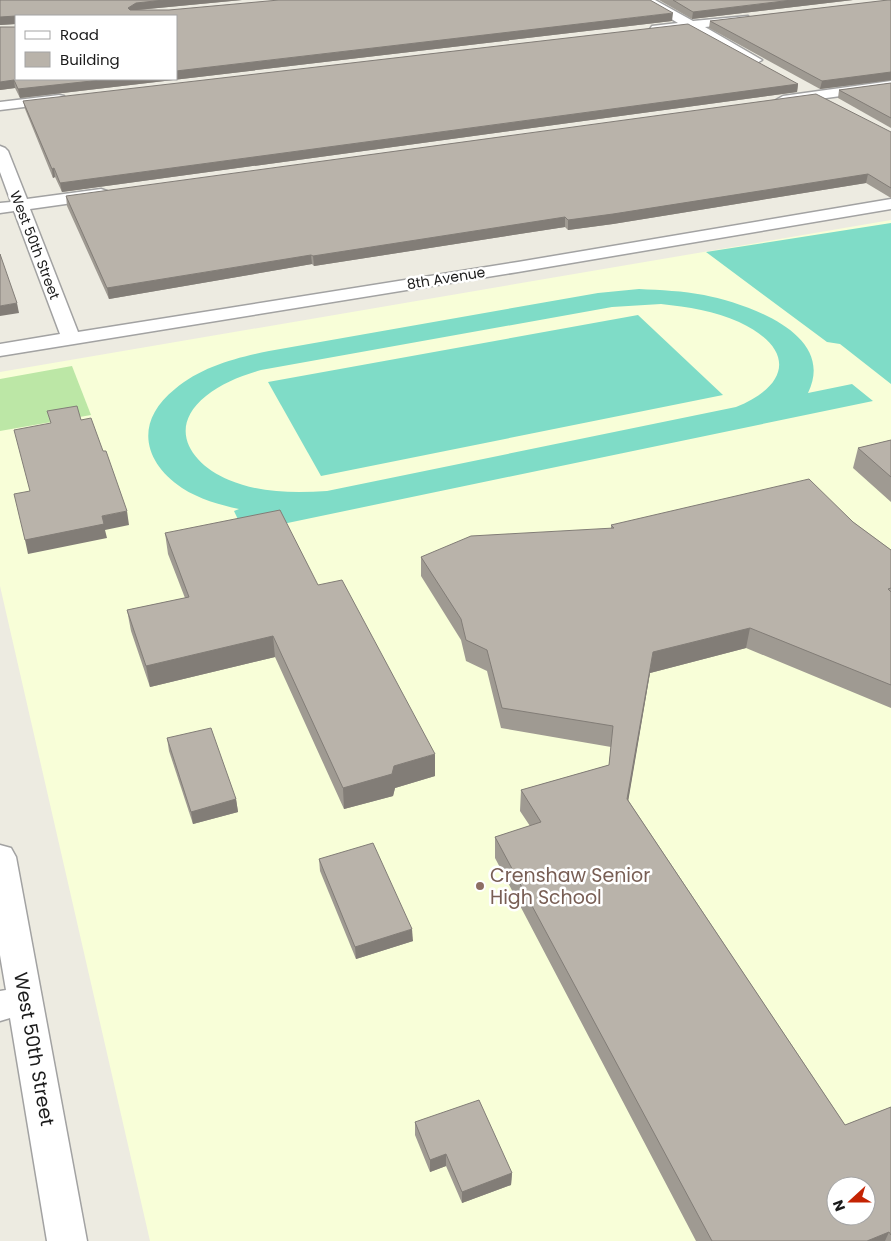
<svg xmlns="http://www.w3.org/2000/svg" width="891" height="1241" font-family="Poppins,sans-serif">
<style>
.education{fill:#f8fed8;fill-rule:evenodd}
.grass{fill:#bce7a6}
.pitch{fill:#7fdcc7;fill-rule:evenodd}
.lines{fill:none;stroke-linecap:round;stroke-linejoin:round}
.minor-casing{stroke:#a2a2a2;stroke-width:3}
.minor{fill:#fff;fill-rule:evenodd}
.wall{fill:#9f9a92}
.shaded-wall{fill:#827d77}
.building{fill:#b9b3aa;stroke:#827d77;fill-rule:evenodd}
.education-dot{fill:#8d6e63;stroke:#fff;stroke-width:2}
.labels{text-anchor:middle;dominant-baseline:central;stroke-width:5;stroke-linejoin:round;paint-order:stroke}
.far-street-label{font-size:14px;fill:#1b1b1b;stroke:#fff}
.near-education-label{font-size:19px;fill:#785e54;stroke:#fff;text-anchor:start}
.near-street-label{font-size:19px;fill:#1b1b1b;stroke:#fff}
</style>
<rect width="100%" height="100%" fill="#edebe1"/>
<!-- education -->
<path class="education" d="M891 220V1241H150L0 586V372ZM836 1186H866V1216H836Z"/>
<!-- grass -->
<path class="grass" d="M72 366 91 415 0 431V379Z"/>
<!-- pitch -->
<g class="pitch">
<path d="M891 223V384L840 344 827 342 706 252Z"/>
<path d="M639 289C661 290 683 291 704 295 748 304 837 334 808 393L852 384 873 401 244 532 234 511 239 509C220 505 199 499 182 488 142 461 135 421 175 389 201 367 235 358 269 351L598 293ZM661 304C688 307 715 311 739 322 795 348 791 385 736 407L327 491C294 493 260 493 229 480 191 464 166 428 206 396 222 383 241 376 261 370L612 307Z"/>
<path d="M638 315 723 395 321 476 268 382Z"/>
</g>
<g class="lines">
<!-- minor casing -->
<g class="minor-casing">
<g id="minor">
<path d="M640 0H655L693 21 748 16 750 19 744 23 705 27 762 60 755 64 750 63 689 29 652 32 650 29 652 26 678 23Z"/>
<path d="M891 81V89L783 104 776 100 783 96Z"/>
<path d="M59 95 64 96 66 99 64 102 0 110V102Z"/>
<path d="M0 146 5 148 8 151 27 199 101 189 107 191 109 194 107 197 101 199 30 209 78 332 518 262 891 199V209L518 272 0 356V344L60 334 14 211 0 213V203L11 202 0 172Z"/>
<path d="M0 845 11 848 16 857 87 1241H47L10 1018 0 1021V991L6 990 0 955Z"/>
</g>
</g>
<!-- minor -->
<use href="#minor" class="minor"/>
</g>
<!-- wall -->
<g class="wall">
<path d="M0 0H242L137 10 672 21 20 98 15 88 0 90V27H16V24L0 25Z"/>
<path d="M659 0H853L692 19Z"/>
<path d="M891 0V80L820 89 709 28 710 21Z"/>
<path d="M891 83V128L838 98 839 90Z"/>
<path d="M798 84 797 92 62 192 55 177 53 178 25 109 23 101Z"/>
<path d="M891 132V198L866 183 613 224 568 230 565 227 314 266 312 264 109 299 67 206 66 196Z"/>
<path d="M891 440V502L853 468 858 448Z"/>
<path d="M853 522 891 550V708L746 648 650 673 628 800 845 1125 891 1107V1241H696L495 858V837L530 826 520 811 521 790 609 765 611 747 501 728 487 671 466 661 461 640 421 576V557L611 529V525Z"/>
<path d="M165 533 318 585 435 776 395 788 393 796 344 809 275 657 150 687 131 631 127 610 185 598 168 554Z"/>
<path d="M167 738 236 799 238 812 193 824 169 751Z"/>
<path d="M319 859 413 941 356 959 320 871Z"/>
<path d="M415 1122 512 1173 511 1185 462 1203 446 1166 430 1172 415 1135Z"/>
</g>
<!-- shaded-wall -->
<g class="shaded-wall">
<path d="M164 0H242L137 10 129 16 128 8 136 3Z"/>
<path d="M792 0H853L692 19 693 12Z"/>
<path d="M673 13 672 21 20 98 18 89 110 79H176V71Z"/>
<path d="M16 16V24L0 25V17Z"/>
<path d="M891 72V80L820 89 822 81Z"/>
<path d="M14 80 15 88 0 90V82Z"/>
<path d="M798 84 797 92 62 192 60 183Z"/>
<path d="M54 168 55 177 53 178 52 169Z"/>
<path d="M868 174 866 183 613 224 568 230V220Z"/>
<path d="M565 217V227L314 266 313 256Z"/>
<path d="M311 255 312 264 109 299 107 288Z"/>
<path d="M17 303 19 313 0 316V306Z"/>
<path d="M127 511 129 525 105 530 107 538 28 554 25 540 102 516Z"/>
<path d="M750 628 746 648 650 673 625 820 627 799 653 652Z"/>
<path d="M273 636 275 657 150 687 146 666Z"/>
<path d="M435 754V776L395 788 393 796 344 809 343 788 394 766Z"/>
<path d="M236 799 238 812 193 824 191 812Z"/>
<path d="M412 929 413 941 356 959 355 947Z"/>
<path d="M446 1154V1166L430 1172V1160Z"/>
<path d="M512 1173 511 1185 462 1203V1192Z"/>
<path d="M889 1232 885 1241H867Z"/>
</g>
<!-- building -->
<g class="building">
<path d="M0 0H164L136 3 128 8 130 10H169L279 0H650L673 13 176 71V16H16V79H110L18 89 14 80 0 82V27H16V16L0 17Z"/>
<path d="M673 0H792L693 12Z"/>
<path d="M888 0H891V72L822 81 710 21Z"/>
<path d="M688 24 798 84 60 183 54 168 52 169 23 101Z"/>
<path d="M891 83V118L839 90Z"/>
<path d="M816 94 891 132V188L868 174 613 214 568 220 565 217 313 256 311 255 107 288 66 196Z"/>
<path d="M0 254 17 303 0 306Z"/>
<path d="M77 406 81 420 91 418 103 451H106L127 511 102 516 104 524 25 540 14 494 30 491 14 430 51 423 47 411Z"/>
<path d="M891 440V477L858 448Z"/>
<path d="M809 479 853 522 891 550V588L888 589 891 592V685L750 628 653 652 627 799 845 1125 891 1107V1235L889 1232 867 1241H712L495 837 541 822 521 790 609 765 613 726 502 708 487 650 466 640 461 619 421 557 471 536 614 528 611 525ZM836 1186H866V1216H836Z"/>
<path d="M280 510 318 585 342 580 435 754 394 766 392 774 343 788 273 636 146 666 127 610 189 597 165 533Z"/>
<path d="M211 728 236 799 191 812 167 738Z"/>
<path d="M373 843 412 929 355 947 319 859Z"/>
<path d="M479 1100 512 1173 462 1192 446 1154 430 1160 415 1122Z"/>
</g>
<!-- markers -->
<circle class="education-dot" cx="480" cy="886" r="5"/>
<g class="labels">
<!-- far-street labels -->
<g class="far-street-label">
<text transform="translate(35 245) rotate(69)">West 50th Street</text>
<text transform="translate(446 278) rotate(-9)">8th Avenue</text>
</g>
<!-- near-education labels -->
<g class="near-education-label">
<text x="490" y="875">Crenshaw Senior<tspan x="490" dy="22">High School</tspan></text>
</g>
<!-- near-street labels -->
<g class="near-street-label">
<text transform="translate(34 1049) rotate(80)">West 50th Street</text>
</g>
</g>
<!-- legend -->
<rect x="15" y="15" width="162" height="65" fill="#ffffff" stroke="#a4a4a4"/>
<rect x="25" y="31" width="25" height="8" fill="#ffffff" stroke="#a4a4a4"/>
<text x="60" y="40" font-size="15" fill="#1b1b1b">Road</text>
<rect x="25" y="52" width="25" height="15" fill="#b9b3aa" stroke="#a4a4a4"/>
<text x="60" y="65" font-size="15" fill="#1b1b1b">Building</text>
<!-- north arrow -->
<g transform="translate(851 1201) rotate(249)"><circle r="24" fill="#ffffff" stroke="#a4a4a4"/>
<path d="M0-4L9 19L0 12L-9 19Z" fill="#c42303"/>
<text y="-8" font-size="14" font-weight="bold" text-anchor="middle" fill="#1b1b1b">N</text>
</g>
</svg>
